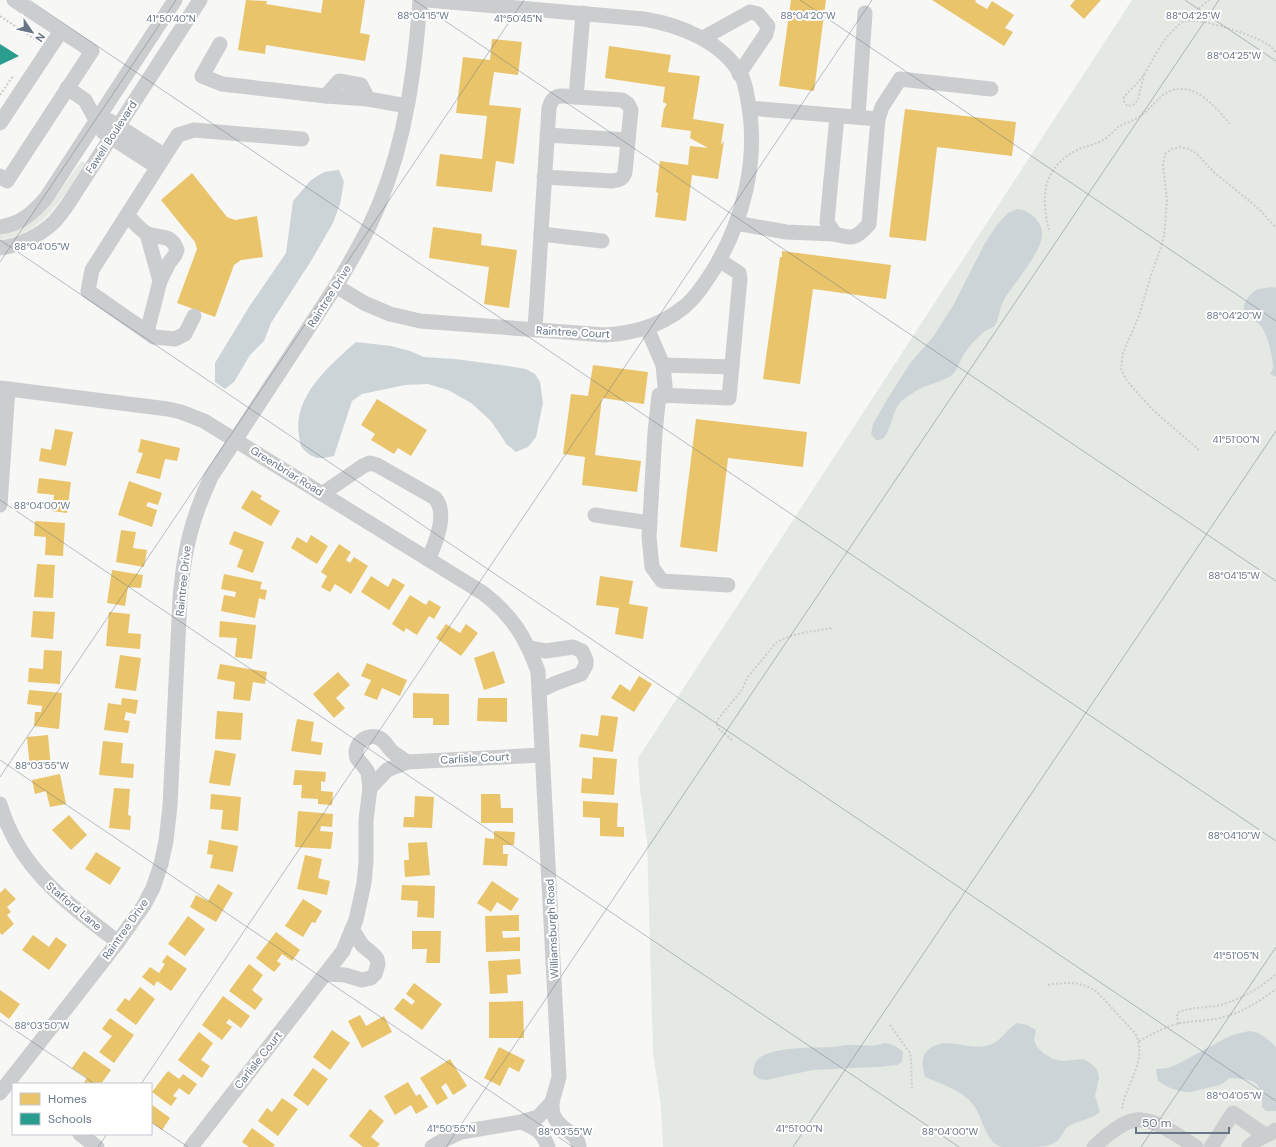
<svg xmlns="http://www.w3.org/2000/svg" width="1276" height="1147" font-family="'DM Sans',sans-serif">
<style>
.green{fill:#e5e9e3}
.water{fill:#cdd4d8}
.homes{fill:#e9c46a}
.schools{fill:#2a9d8f}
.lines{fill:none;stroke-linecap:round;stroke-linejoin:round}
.path{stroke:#cbcccc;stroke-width:2;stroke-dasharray:2 2;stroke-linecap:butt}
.minor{stroke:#cccdcf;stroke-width:15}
.ticks{fill:none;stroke:#677586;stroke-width:1;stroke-opacity:0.45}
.labels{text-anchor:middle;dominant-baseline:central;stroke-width:4;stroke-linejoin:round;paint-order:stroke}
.street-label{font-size:11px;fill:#677586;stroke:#fff}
.ticks-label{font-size:10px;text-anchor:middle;fill:#677586;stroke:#fff;stroke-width:4;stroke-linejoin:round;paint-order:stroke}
</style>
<rect width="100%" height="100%" fill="#f7f7f6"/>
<!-- green -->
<g class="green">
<path d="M1132 0H1276V1147H663L661 1107 653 1052 647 841 640 790 638 758Z"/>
<path d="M82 161 85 163C62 198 45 233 0 240V235C45 227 56 192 82 161Z"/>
</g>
<!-- water -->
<g class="water">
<path d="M339 170 344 182 340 204 333 223 311 261 271 323 264 341 250 355 234 382 225 389 215 382V363L249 307 286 253 293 201 311 180 324 172Z"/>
<path d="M1017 209C1029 210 1043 221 1042 235 1042 252 1013 284 1004 300 999 308 999 320 995 325 992 329 988 329 985 331 978 337 969 346 964 354 960 360 958 370 952 375 942 382 929 384 919 389 913 393 903 399 899 404 892 413 890 435 882 439 880 440 878 440 876 440L871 434 873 424 888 398 911 362 933 337 954 304 984 245 996 226 1008 213Z"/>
<path d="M1272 287 1276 288V377L1270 374 1273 369C1273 357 1268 334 1260 325 1255 320 1246 317 1244 310 1242 303 1251 293 1256 290 1261 288 1267 288 1272 287Z"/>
<path d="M356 342 391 346 410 351 424 357 455 359 508 366 526 369 535 374 540 382 543 403 536 437 528 447 516 452 506 444 502 437 490 420 471 403 448 390 428 384 405 385 362 394 352 401 334 456C320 459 315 460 304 450 300 446 300 442 299 436 292 397 330 365 356 342Z"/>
<path d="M1017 1023 1027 1025 1036 1030 1034 1040 1037 1047 1043 1053 1053 1059 1063 1061 1083 1059 1090 1063 1097 1069 1099 1078 1095 1096 1100 1112C1090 1120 1079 1120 1069 1126 1063 1129 1062 1138 1056 1142 1047 1147 1036 1147 1026 1147 1019 1147 1008 1147 1001 1147 983 1141 983 1112 969 1100 956 1088 941 1084 925 1077 923 1069 920 1058 927 1051 944 1032 973 1055 994 1043 1002 1039 1008 1028 1017 1023Z"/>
<path d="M1249 1031C1261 1032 1268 1039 1276 1047V1111H1266L1262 1107C1264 1080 1252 1079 1229 1078 1222 1087 1213 1086 1203 1089 1199 1089 1195 1092 1191 1092 1180 1093 1166 1087 1158 1081L1156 1069 1168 1068 1176 1065 1226 1038 1233 1035Z"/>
<path d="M884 1043C892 1044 897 1046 903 1052L902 1062 897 1065 878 1067 852 1068 813 1070 766 1080 759 1079 753 1074C753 1069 754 1064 757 1060 770 1046 815 1048 832 1047 840 1047 847 1044 854 1045 863 1045 876 1047 884 1043Z"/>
</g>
<!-- homes -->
<g class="homes">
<path d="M246 0 267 1 266 4 321 13 323 0H365L360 33 370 35 365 61 266 45 265 54 238 50Z"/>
<path d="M791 0H826L814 91 779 86Z"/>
<path d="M932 0H976L975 2 987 9 992 1 1014 15 1005 28 1013 32 1004 46Z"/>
<path d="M1075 0H1101L1084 19 1070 6Z"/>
<path d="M492 39 522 42 518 75 494 72 489 105 521 108 514 164 496 161 492 192 436 186 440 154 482 159 487 116 456 113 463 57 490 60Z"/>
<path d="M609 46 671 55 668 72 700 76 693 119 724 124 721 145 724 141 718 179 692 175 686 221 655 217 658 193 656 192 660 161 688 165 690 146 708 148 690 138 691 131 661 127 664 109 667 104 663 102 665 87 605 78Z"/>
<path d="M905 109 1016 122 1012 156 937 147 926 241 889 237Z"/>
<path d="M192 173 227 217 235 220 257 216 263 257 241 260 234 265 215 317 177 303 197 249 195 242 161 200Z"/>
<path d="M433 227 482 234 481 245 517 250 509 308 484 304 489 267 429 258Z"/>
<path d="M782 251 891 265 886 299 813 289 800 384 763 379 780 257H782Z"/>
<path d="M593 365 648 372 644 404 602 398 595 455 641 461 637 492 582 485 585 457 563 454 571 394 588 396Z"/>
<path d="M377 399 427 430 411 456 398 448 394 454 371 440 375 434 361 425Z"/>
<path d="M696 419 807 432 803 467 728 458 717 552 680 547Z"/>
<path d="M55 429 73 432 66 466 39 461 41 448 51 450Z"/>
<path d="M141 439 180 448 177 461 165 459 160 479 136 473 143 453 138 452Z"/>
<path d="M39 478 71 482 67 513 52 511 54 495 37 493Z"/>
<path d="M129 481 162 493 158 505 148 502 146 506 157 510 152 527 118 515Z"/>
<path d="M252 490 262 496 260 499 280 511 271 526 241 508Z"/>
<path d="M35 521 65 523 63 556 45 555 46 537 34 536Z"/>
<path d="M121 530 136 532 133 548 147 550 144 567 116 562Z"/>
<path d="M234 531 264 542 253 573 237 567 243 550 229 544Z"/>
<path d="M311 535 328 546 317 564 291 548 297 537 307 543Z"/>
<path d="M339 544 351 552 346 560 350 563 354 557 368 566 351 594 335 584 330 592 321 587 327 576 321 572Z"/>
<path d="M37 564 55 565 53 598 34 597Z"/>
<path d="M112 570 143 575 141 588 128 587 125 606 107 603Z"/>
<path d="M224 574 262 582 260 589 267 590 265 600 259 598 255 618 221 611 224 595 235 597 236 592 221 589Z"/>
<path d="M371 576 388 587 393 578 405 585 389 610 361 592Z"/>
<path d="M600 576 633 581 629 604 648 607 643 639 615 634 619 608 596 605Z"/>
<path d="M410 595 426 605 429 600 441 607 434 619 429 616 417 635 406 628 404 632 392 624Z"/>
<path d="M33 611 55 612 53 639 31 637Z"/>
<path d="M109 612 130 614 128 633 141 634 140 649 106 646Z"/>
<path d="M220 621 256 625 252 659 235 657 237 638 219 637Z"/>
<path d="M446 624 460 633 466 624 478 633 461 656 436 638Z"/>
<path d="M44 650 62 651 60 684 28 682 29 668 43 669Z"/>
<path d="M494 651 505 683 484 690 474 658Z"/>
<path d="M120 655 141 658 136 691 115 688Z"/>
<path d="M367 663 407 680 400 696 382 688 377 700 364 695 371 680 361 676Z"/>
<path d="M220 664 267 672 265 684 253 682 250 701 233 699 235 682 217 679Z"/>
<path d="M338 672 350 685 336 698 345 708 334 718 313 694Z"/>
<path d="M639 676 652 684 634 712 611 698 620 684 630 691Z"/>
<path d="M29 690 62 693 59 729 34 726 35 712H41L42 706 27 704Z"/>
<path d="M413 693 449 694V725H433V718H413Z"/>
<path d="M122 698 138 700 136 714 126 712 124 720 130 721 128 733 104 730 108 703 121 705Z"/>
<path d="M478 698H507V722L477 721Z"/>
<path d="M217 711 243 713 241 740 215 739Z"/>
<path d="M601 715 618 717 613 752 579 747 581 734 598 736Z"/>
<path d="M297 719 314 722 311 741 323 743 321 755 291 751Z"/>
<path d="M48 735 51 768 30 770 27 737Z"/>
<path d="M103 741 123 743 121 763 134 764 133 778 99 775Z"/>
<path d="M215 750 236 754 230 786 209 783Z"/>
<path d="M593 757 617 759 614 795 581 793 582 778 592 779Z"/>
<path d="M295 770 326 772 325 782 321 781V791L333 792 332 805 318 804V799L301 798 302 785H293Z"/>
<path d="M60 774 66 804 50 807 46 791 35 794 32 780Z"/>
<path d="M114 788 130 789 128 815 131 816 130 830 109 828Z"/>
<path d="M211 794 241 797 238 831 221 829 223 810 210 809Z"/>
<path d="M481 794H500L501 808H513V823H481Z"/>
<path d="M415 796 434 797 432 828 403 827 404 817H414Z"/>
<path d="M583 801 618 803 617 827H624V837L600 836V818L583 817Z"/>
<path d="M298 811 333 814 332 827 321 826 320 831 333 832 331 849 295 847Z"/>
<path d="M69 815 87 835 71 850 52 830Z"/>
<path d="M494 831 515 832 514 845H503V854H508L507 866 483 865 485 838 494 839Z"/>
<path d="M209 840 238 846 233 872 210 868 213 855 207 854Z"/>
<path d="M427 842 430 875 405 877 404 860H409L408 843Z"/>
<path d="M96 852 121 868 110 885 85 869Z"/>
<path d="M305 855 322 859 318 878 330 881 327 895 297 889Z"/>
<path d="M492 881 519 899 511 911 497 902 491 912 477 903Z"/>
<path d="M218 884 233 893 216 922 190 907 196 895 208 901Z"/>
<path d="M402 885 435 886 434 918 417 917 418 901 401 900Z"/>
<path d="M5 888 16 899 7 907 11 912 7 915 14 924 2 935 0 933V893Z"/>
<path d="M303 899 322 911 315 923 312 922 303 937 285 926Z"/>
<path d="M519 915V931H502L503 938 520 937V951L486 952 485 916Z"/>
<path d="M188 916 205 929 185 956 168 944Z"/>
<path d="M412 931H441L440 963H426L427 949H412Z"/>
<path d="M276 932 300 950 292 961 282 954 277 961 281 964 274 972 256 958Z"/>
<path d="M33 935 49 947 56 937 67 945 49 970 22 950Z"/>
<path d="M167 955 187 969 171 991 157 981 154 986 142 977 150 967 159 973 165 964 162 962Z"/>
<path d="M520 959 521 974 507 975 508 993 490 994 488 961Z"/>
<path d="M249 964 263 975 252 990 263 999 255 1010 229 991Z"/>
<path d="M414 983 442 1004 422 1030 394 1009 403 998 412 1005 415 1001 406 994Z"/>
<path d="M140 987 155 999 136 1025 116 1010 125 998 129 1001Z"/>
<path d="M0 990 20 1004 9 1019 0 1012Z"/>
<path d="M223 996 250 1016 241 1028 229 1019 226 1023 232 1027 222 1040 202 1025Z"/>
<path d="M523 1001 524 1038H489V1002Z"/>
<path d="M360 1015 366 1026 384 1016 392 1032 362 1048 348 1021Z"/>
<path d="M110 1018 134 1035 114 1063 99 1052 112 1036 102 1029Z"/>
<path d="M332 1030 350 1043 330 1070 313 1057Z"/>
<path d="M199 1032 213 1043 201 1060 210 1066 202 1078 178 1060Z"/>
<path d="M499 1047 525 1060 519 1072 509 1067 500 1086 484 1078Z"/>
<path d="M84 1051 111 1070 101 1084H83L87 1078 72 1068Z"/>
<path d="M450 1059 467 1086 453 1095 446 1083 441 1087 448 1098 437 1105 420 1078Z"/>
<path d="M313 1068 328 1079 308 1106 293 1095Z"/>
<path d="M168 1071 179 1079 183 1074 197 1084 189 1095 179 1088 173 1096 177 1098 171 1106 152 1092Z"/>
<path d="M408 1082 416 1096 420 1094 428 1107 416 1114 411 1105 395 1115 384 1096Z"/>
<path d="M282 1098 298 1109 278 1136 258 1121 267 1108 272 1112Z"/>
<path d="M151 1104 170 1118 162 1130 151 1122Z"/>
<path d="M370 1109 384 1121 371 1137 380 1144 377 1147H363L349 1136Z"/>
<path d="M252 1128 275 1145 273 1147H249L242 1142Z"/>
</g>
<!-- schools -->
<path class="schools" d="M0 44 19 56 0 65Z"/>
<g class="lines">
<!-- path -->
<g class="path">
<path d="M0 16 39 42"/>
<path d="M1183 21 1209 0"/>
<path d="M1144 74 1138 100 1133 105 1127 106 1124 101V97C1131 89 1139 82 1145 73 1156 54 1165 34 1184 21 1202 18 1251 34 1267 44 1271 46 1273 49 1276 53"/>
<path d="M0 95 13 76 14 77"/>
<path d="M1049 230C1045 214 1042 193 1049 178 1054 165 1068 153 1082 148 1088 146 1095 144 1102 141 1108 137 1113 132 1118 127 1125 123 1133 121 1140 116 1155 107 1161 88 1182 89 1201 89 1218 110 1230 124"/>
<path d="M1199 450 1152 409 1127 381 1121 369 1123 353 1139 316 1151 275 1159 253 1164 236 1167 200 1163 165 1165 154 1172 149 1180 147 1189 149 1196 153 1215 173 1258 208 1276 228"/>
<path d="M732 740 719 729 716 723 718 719 742 690 747 678 775 644C788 633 817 631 833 628"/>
<path d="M1048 985C1066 982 1082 981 1097 992L1135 1033C1149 1061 1125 1083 1122 1110"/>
<path d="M1178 1024 1177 1013C1189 1007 1203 1008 1216 1006 1238 1001 1259 989 1276 974"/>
<path d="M890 1025 910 1053 911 1060 912 1088"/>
<path d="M1139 1041C1149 1036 1159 1030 1170 1026 1187 1020 1206 1022 1224 1017 1243 1012 1260 1001 1276 989"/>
</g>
<!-- minor -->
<g class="minor">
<path d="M703 38 750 12 758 14 768 26 766 34 739 74"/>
<path d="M220 44 202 76 222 84 326 96 368 99 407 106"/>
<path d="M67 88 85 100 97 122"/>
<path d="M326 96 339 81 361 85 368 99"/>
<path d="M749 108 878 119 869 224C856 239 853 239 835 234L827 222 837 116"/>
<path d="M858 117 865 13"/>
<path d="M878 119 882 107 900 79 991 89"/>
<path d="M110 121 164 155"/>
<path d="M0 123 61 31"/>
<path d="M103 132 157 167"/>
<path d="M547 135 628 140"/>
<path d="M0 176 7 181 92 51 14 0"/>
<path d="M544 177 612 181C620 180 623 179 625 172L631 110 628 104 622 100 576 97"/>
<path d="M127 215C132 220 142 232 148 234 160 239 171 233 177 250L175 255 169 263 160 281 147 332"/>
<path d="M736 223 786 232 835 234"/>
<path d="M0 227C21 224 33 213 46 198L175 0"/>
<path d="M147 234 160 281"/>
<path d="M541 234 602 241"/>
<path d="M0 248C19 246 41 235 55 221 62 213 69 203 75 193L200 0"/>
<path d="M719 260 739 273 740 278 729 398 659 395 655 432 649 537 652 567 662 581 728 585"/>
<path d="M336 286 364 303 390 314 420 321 605 335C635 333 660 326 684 307 696 297 705 283 714 269 743 221 758 162 749 106 747 97 746 85 742 77 724 42 680 25 644 19L427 0"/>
<path d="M194 316 185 334 175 339 154 337 88 291 92 270 178 135 194 130 302 139"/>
<path d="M647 328 663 365"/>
<path d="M535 329 549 108C553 92 562 96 576 97L583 13"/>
<path d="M0 388 168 409 181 412 204 421 483 593C513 616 525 637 538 671L559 1077 552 1102 538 1117 521 1122 461 1132 442 1141 432 1147"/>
<path d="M666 396 663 365 732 367"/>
<path d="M322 494 363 466 370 463 377 465 435 498C448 513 436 543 428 559"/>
<path d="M0 505 8 389"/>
<path d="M595 515 650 523"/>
<path d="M529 648 546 651 573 647 582 651 586 660V665L581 674 556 683 539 691"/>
<path d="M370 788C369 783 369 777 368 773 366 767 360 763 357 758 352 745 367 732 379 738 386 741 388 749 394 753 398 756 403 759 407 762"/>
<path d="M0 804C19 869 67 903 118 942"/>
<path d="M326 974 345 975 362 980 371 978 375 974 378 964 377 959 374 955 362 945 352 929"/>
<path d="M0 1093 118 942 144 905 153 888 161 864 166 841 170 806 180 598C184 551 191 520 211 477L336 286C352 259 368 232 380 202 406 138 415 69 420 0"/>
<path d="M552 1102C552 1107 552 1114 555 1118 561 1131 578 1132 579 1147"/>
<path d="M521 1122C536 1128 542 1131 548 1147"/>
<path d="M80 1134 97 1147"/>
<path d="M191 1147 343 951 356 920 364 883 366 862V820L370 788 387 770 407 762 542 755"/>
<path d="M1094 1147C1104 1137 1126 1118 1141 1120 1159 1121 1181 1138 1196 1147"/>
<path d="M1211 1147 1233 1113 1265 1135"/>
<path d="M1249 1147 1257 1140 1276 1130"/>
</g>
</g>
<!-- ticks -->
<path class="ticks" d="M29 0 1276 841M414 0 1276 581M800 0 1276 321M1185 0 1276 61M0 240 1276 1101M0 262 176 0M0 500 959 1147M0 760 573 1147M0 777 524 0M0 1020 95 1084M141 1084 872 0M151 1122 188 1147M98 1147 107 1134M446 1147 1219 0M793 1147 1276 431M1141 1147 1276 947"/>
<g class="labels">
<!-- street labels -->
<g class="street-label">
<text transform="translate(111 137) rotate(-57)">Fawell Boulevard</text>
<text transform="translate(329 296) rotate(-58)">Raintree Drive</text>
<text transform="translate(573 332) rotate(3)">Raintree Court</text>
<text transform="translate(287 471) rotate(32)">Greenbriar Road</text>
<text transform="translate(183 581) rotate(-84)">Raintree Drive</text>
<text transform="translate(475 758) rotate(-3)">Carlisle Court</text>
<text transform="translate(74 906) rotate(40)">Stafford Lane</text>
<text transform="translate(125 929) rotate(-55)">Raintree Drive</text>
<text transform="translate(552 929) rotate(-93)">Williamsburgh Road</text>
<text transform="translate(258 1060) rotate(-52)">Carlisle Court</text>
</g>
</g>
<g class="ticks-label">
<text x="423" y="19">88°04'15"W</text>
<text x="1193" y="19">88°04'25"W</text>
<text x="808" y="19">88°04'20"W</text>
<text x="171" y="22">41°50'40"N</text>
<text x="518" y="22">41°50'45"N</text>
<text x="1234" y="59">88°04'25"W</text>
<text x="42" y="250">88°04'05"W</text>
<text x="1234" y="319">88°04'20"W</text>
<text x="1236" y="443">41°51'00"N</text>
<text x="42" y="509">88°04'00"W</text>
<text x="1234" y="579">88°04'15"W</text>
<text x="42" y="769">88°03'55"W</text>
<text x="1234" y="839">88°04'10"W</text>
<text x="1236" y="959">41°51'05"N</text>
<text x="42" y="1029">88°03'50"W</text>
<text x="1234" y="1099">88°04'05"W</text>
<text x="451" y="1132">41°50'55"N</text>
<text x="799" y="1132">41°51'00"N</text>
<text x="565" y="1135">88°03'55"W</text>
<text x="950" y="1135">88°04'00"W</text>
</g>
<!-- legend -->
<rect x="12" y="1083" width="140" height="52" fill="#ffffff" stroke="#c2c8cf"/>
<rect x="20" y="1093" width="20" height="12" fill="#e9c46a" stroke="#c2c8cf"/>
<text x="48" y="1103" font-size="12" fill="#677586">Homes</text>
<rect x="20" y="1113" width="20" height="12" fill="#2a9d8f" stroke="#c2c8cf"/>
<text x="48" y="1123" font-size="12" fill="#677586">Schools</text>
<!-- north arrow -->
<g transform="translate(32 32) rotate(124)" stroke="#ffffff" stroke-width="3" paint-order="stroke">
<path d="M0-3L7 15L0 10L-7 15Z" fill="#677586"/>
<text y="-6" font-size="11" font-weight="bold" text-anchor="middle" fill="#677586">N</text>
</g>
<!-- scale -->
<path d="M1136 1127v6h93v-6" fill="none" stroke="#677586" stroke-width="2"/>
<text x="1142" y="1127" font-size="12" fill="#677586" stroke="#ffffff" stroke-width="3" paint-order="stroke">50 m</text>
</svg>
